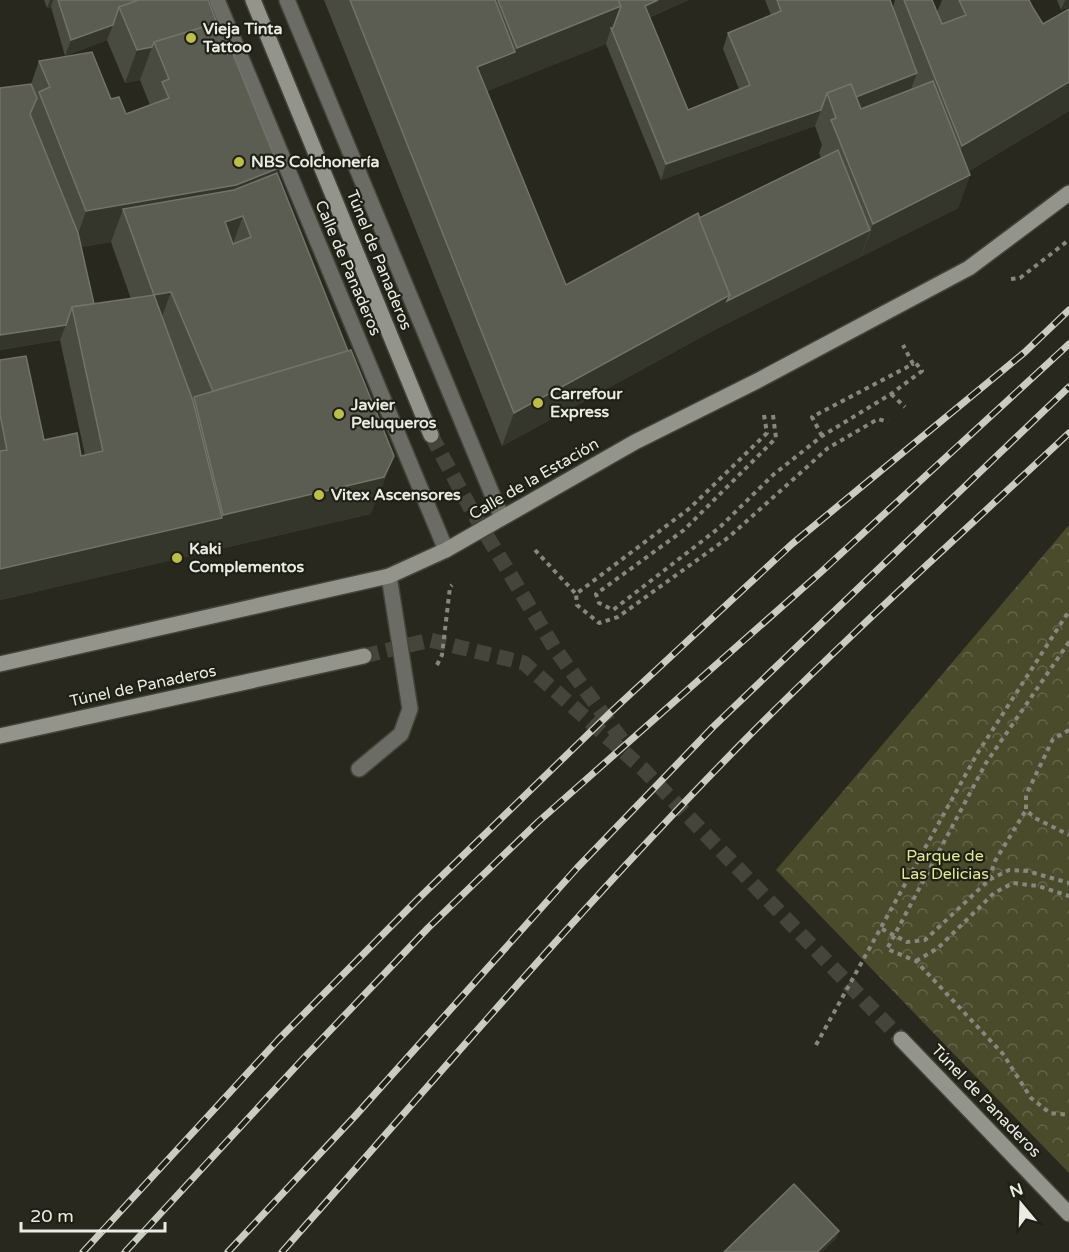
<svg xmlns="http://www.w3.org/2000/svg" width="1069" height="1252" font-family="'Varela Round',sans-serif">
<style>
.forest{fill:url(#forest-crowns)}
.lines{fill:none;stroke-linecap:round;stroke-linejoin:round}
.secondary-tunnel{stroke:#45453c;stroke-width:15;stroke-dasharray:15 8;stroke-linecap:butt}
.lane-casing{stroke:#43433a;stroke-width:18}
.street-casing{stroke:#43433a;stroke-width:18}
.secondary-casing{stroke:#43433a;stroke-width:18}
.path{stroke:#86877e;stroke-width:4;stroke-dasharray:4.5 4.5;stroke-linecap:butt}
.lane{stroke:#6c6c67;stroke-width:15}
.street{stroke:#6c6c67;stroke-width:15}
.secondary{stroke:#93948b;stroke-width:15}
.rail-casing{stroke:#cacbc3;stroke-width:7}
.rail{stroke:#1e1f15;stroke-width:4.5;stroke-dasharray:14;stroke-linecap:butt}
.wall{fill:#4a4b40;fill-rule:evenodd}
.shaded-wall{fill:#35362b}
.building{fill:#5b5c52;stroke:#727369;stroke-width:1.5;fill-rule:evenodd}
.poi-dot{fill:#bcbf44;stroke:#1e1f15;stroke-width:2}
.labels{text-anchor:middle;dominant-baseline:central;stroke-width:4.5;stroke-linejoin:round;paint-order:stroke}
.poi-label{font-size:16px;font-weight:bold;fill:#eaebe4;stroke:#1e1f15;text-anchor:start}
.street-label{font-size:16px;fill:#eaebe4;stroke:#1e1f15}
.park-label{font-size:16px;fill:#e4e992;stroke:#1e1f15}
</style>
<defs>
<pattern id="forest-crowns" width="20" height="18" patternUnits="userSpaceOnUse" patternTransform="scale(1.5)"><rect width="20" height="18" fill="#494b2b"/><path d="M2 6a3 3 0 1 1 6 0M12 15a3 3 0 1 1 6 0" fill="none" stroke="#63654a"/></pattern>
</defs>
<rect width="100%" height="100%" fill="#28281e"/>
<!-- forest -->
<path class="forest" d="M1069 525V1173L776 870Z"/>
<g class="lines">
<!-- secondary-tunnel -->
<g class="secondary-tunnel">
<path d="M431 435 472 511 555 649 625 744"/>
<path d="M364 656 430 640 524 663 643 769 901 1039"/>
</g>
<!-- lane casing -->
<g class="lane-casing">
<path id="lane" d="M359 769 401 734 410 709 389 576"/>
</g>
<!-- street casing -->
<g class="street-casing">
<g id="street">
<path d="M217 0 446 550"/>
<path d="M287 0 502 518"/>
</g>
</g>
<!-- secondary casing -->
<g class="secondary-casing">
<g id="secondary">
<path d="M253 0 431 435"/>
<path d="M0 664 389 576 446 550 635 442 757 381 969 268 1069 193"/>
<path d="M0 736 364 656"/>
<path d="M901 1039 1069 1214"/>
</g>
</g>
<!-- path -->
<g class="path">
<path d="M1011 279 1020 278 1069 240"/>
<path d="M891 394 905 407"/>
<path d="M764 415 767 433 690 508 576 594 577 605 599 623 618 617 729 537 828 448 878 419 888 422"/>
<path d="M773 415 776 438 684 530 596 594 599 603 613 610 719 528 773 475 822 436 891 394 922 371 915 362 913 364 903 345"/>
<path d="M822 436 812 417 913 364"/>
<path d="M535 550 576 594"/>
<path d="M1069 642 986 763 887 949 916 961 1003 1054 1031 1098 1050 1113 1069 1115"/>
<path d="M437 665 442 655 450 587 452 585"/>
<path d="M1069 730 1053 739 1026 795V810L1035 818 1069 835"/>
<path d="M989 879 995 861 1026 810"/>
<path d="M882 929 907 942 925 940 989 880 1009 870 1027 871 1069 883"/>
<path d="M916 961 938 948 994 893 1013 883 1038 886 1069 896"/>
<path d="M816 1045 977 754 1069 611"/>
</g>
<!-- lane -->
<use href="#lane" class="lane"/>
<!-- street -->
<use href="#street" class="street"/>
<!-- secondary -->
<use href="#secondary" class="secondary"/>
<!-- rail casing -->
<g class="rail-casing">
<g id="rail">
<path d="M83 1252 278 1040 417 900 611 712 792 544 1025 352 1069 310"/>
<path d="M125 1252 301 1061 428 928 538 822 820 573 1069 344"/>
<path d="M228 1252 356 1115 577 868 713 727 1069 387"/>
<path d="M282 1252C432 1083 579 909 737 748 844 639 958 537 1069 433"/>
</g>
</g>
<!-- rail -->
<use href="#rail" class="rail"/>
</g>
<!-- wall -->
<g class="wall">
<path d="M44 0H136L137 1 217 23 279 168 277 173 380 493 370 514 0 600V360L44 440 81 456 85 455 60 340 0 350 31 84 39 61 111 99 126 114 150 105 140 80 125 83 107 40 65 56 51 7 47 8ZM111 242 131 299 94 304 81 247Z"/>
<path d="M324 0H689L650 17 688 110 739 89 723 49 728 33 771 15 765 0H890L893 8 895 0H932L937 12 942 0H1030H1029L1033 8 1043 24 1069 9V111L969 171 970 175 958 208 718 328 502 446ZM606 44 661 180 815 126 822 145 819 153 821 158 699 218 566 285 487 91ZM911 89 912 90 861 109Z"/>
<path d="M1057 0H1069L1061 10Z"/>
</g>
<!-- shaded-wall -->
<g class="shaded-wall">
<path d="M50 0H53L51 7 47 8Z"/>
<path d="M658 0H681L680 4 639 21 645 6Z"/>
<path d="M681 0H689L680 4Z"/>
<path d="M1065 0H1069V8L1061 10Z"/>
<path d="M621 6 612 30 611 28 606 44 465 100 477 67 515 52 517 48Z"/>
<path d="M113 25 107 40 65 56 71 40Z"/>
<path d="M152 47 140 80 125 83 137 50Z"/>
<path d="M917 73 911 89 836 118 832 106Z"/>
<path d="M1069 82V111L949 183 962 146Z"/>
<path d="M821 110 815 126 661 180 666 164Z"/>
<path d="M279 168 265 206 123 209 111 242 73 249 86 211Z"/>
<path d="M970 175 958 208 861 257 873 224Z"/>
<path d="M243 216 231 249 225 222Z"/>
<path d="M870 230 861 257 718 328 502 446 514 413 730 295Z"/>
<path d="M171 292 159 325 154 295Z"/>
<path d="M66 325 60 340 0 350V335Z"/>
<path d="M394 456 380 493 370 514 0 600V569L222 518 223 515Z"/>
<path d="M839 1231 836 1239 822 1252H817Z"/>
</g>
<!-- building -->
<g class="building">
<path d="M58 0H136L137 1 119 7 113 25 71 40Z"/>
<path d="M139 0H208L217 23 154 42 152 47 137 50 119 7Z"/>
<path d="M350 0H495L515 52 477 67 566 285 698 213 730 295 514 413Z"/>
<path d="M498 0H618L621 6 517 48Z"/>
<path d="M618 0H658L645 6 688 110 750 85 728 33 781 11 777 0H890L917 73 856 97 851 84 827 93 821 110 666 164 611 28H613L621 6Z"/>
<path d="M904 0H932L942 24 966 15 959 0H1029L1033 8 1043 24 1069 9V82L962 146Z"/>
<path d="M220 22 279 168 236 185 86 211 39 92 50 87 39 61 92 52 111 99 119 97 126 114 169 98 162 82 169 79 154 42Z"/>
<path d="M933 81 970 175 873 224 831 120 836 118 827 93 851 84 861 109Z"/>
<path d="M31 84 37 98 30 114 78 233 94 304 72 307 66 325 0 335V88Z"/>
<path d="M838 150 870 230 727 301 730 295 699 218Z"/>
<path d="M277 173 348 351 213 391 171 292 154 295 123 209 234 190ZM243 216 251 237 233 244 225 222Z"/>
<path d="M154 295 193 401 222 518 0 569V451L7 450 0 414V360L26 356 44 440 77 433 81 456 103 451 72 307Z"/>
<path d="M351 350 394 456 384 477 223 515 194 397Z"/>
<path d="M794 1184 839 1231 817 1252H724Z"/>
</g>
<!-- markers -->
<g class="poi-dot">
<circle cx="191" cy="38" r="6"/>
<circle cx="239" cy="162" r="6"/>
<circle cx="538" cy="403" r="6"/>
<circle cx="339" cy="414" r="6"/>
<circle cx="319" cy="495" r="6"/>
<circle cx="177" cy="558" r="6"/>
</g>
<g class="labels">
<!-- poi labels -->
<g class="poi-label">
<text x="203" y="29">Vieja Tinta<tspan x="203" dy="18">Tattoo</tspan></text>
<text x="251" y="162">NBS Colchonería</text>
<text x="550" y="394">Carrefour<tspan x="550" dy="18">Express</tspan></text>
<text x="351" y="405">Javier<tspan x="351" dy="18">Peluqueros</tspan></text>
<text x="331" y="495">Vitex Ascensores</text>
<text x="189" y="549">Kaki<tspan x="189" dy="18">Complementos</tspan></text>
</g>
<!-- street labels -->
<g class="street-label">
<text transform="translate(379 260) rotate(68)">Túnel de Panaderos</text>
<text transform="translate(348 268) rotate(67)">Calle de Panaderos</text>
<text transform="translate(534 479) rotate(-30)">Calle de la Estación</text>
<text transform="translate(143 686) rotate(-12)">Túnel de Panaderos</text>
<text transform="translate(986 1101) rotate(46)">Túnel de Panaderos</text>
</g>
<!-- park labels -->
<g class="park-label">
<text x="945" y="856">Parque de<tspan x="945" dy="18">Las Delicias</tspan></text>
</g>
</g>
<!-- north arrow -->
<g transform="translate(1021 1204) rotate(341)" stroke="#1e1f15" stroke-width="4.5" paint-order="stroke">
<path d="M0-4.5L10 22L0 15L-10 22Z" fill="#eaebe4"/>
<text y="-9" font-size="16" font-weight="bold" text-anchor="middle" fill="#eaebe4">N</text>
</g>
<!-- scale -->
<path d="M21 1222v9h144v-9" fill="none" stroke="#eaebe4" stroke-width="3"/>
<text x="30" y="1222" font-size="18" fill="#eaebe4" stroke="#1e1f15" stroke-width="4.5" paint-order="stroke">20 m</text>
</svg>
